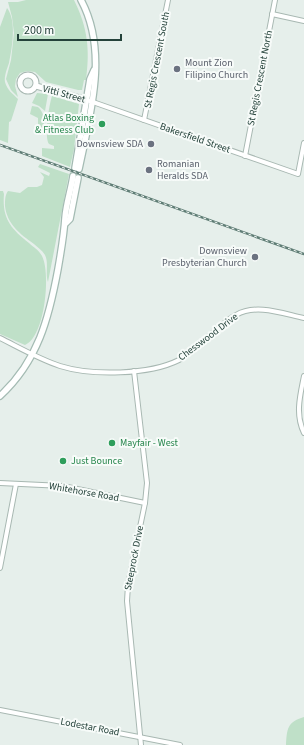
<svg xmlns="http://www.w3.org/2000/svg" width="304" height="745" font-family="'Source Sans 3',sans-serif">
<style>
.green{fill:#bfe0c8}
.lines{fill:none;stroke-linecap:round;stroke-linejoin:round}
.minor-casing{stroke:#a8b8b2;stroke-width:6}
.tertiary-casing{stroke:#a8b8b2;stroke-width:7}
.secondary-casing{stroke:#a4bbb3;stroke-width:8}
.minor{stroke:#fff;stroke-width:4}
.tertiary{stroke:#fff;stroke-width:5}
.secondary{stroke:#fff;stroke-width:5.5}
.rail-casing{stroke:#5f7d75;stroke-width:2.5}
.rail{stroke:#f7fbf9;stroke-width:1;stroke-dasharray:3;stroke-linecap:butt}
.worship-dot{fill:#6b7280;stroke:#f7fbf9;stroke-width:1.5}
.leisure-dot{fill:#2e9e5b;stroke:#f7fbf9;stroke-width:1.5}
.labels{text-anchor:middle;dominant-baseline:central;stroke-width:4;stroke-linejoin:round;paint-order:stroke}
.street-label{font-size:10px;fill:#24423a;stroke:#f7fbf9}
.worship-label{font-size:10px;fill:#5b616d;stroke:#f7fbf9;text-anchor:start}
.leisure-label{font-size:10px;fill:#27864d;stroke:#f7fbf9;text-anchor:start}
</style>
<rect width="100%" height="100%" fill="#e6efeb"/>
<!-- green -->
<g class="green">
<path d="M26 0H74C88 28 90 50 86 80H84L82 90H78L46 82 35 72 27 71 20 73 16 79 15 86 18 97 11 90 6 79 11 60 14 33 12 17 8 2H18Z"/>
<path d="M7 8C17 21 12 48 9 63 7 69 4 76 5 82 7 90 13 94 18 99L11 121 9 122 8 143 0 140V27Z"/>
<path d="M37 93 48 94 45 111 39 106 32 103Z"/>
<path d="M52 96 79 104 74 149 70 167 42 156V148L54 149V146L49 144C44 137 49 105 52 96Z"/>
<path d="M32 106 38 107C44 112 45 121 43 128H38V118L30 114Z"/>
<path d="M40 164 69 174 48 282C45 274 49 263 45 255 42 250 37 247 34 244 20 234 7 224 5 206 5 200 5 195 8 191L20 193 28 187H37L42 185 44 177 40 172 49 176 50 173 38 167Z"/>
<path d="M0 191H3L4 194C2 218 10 228 29 243 33 247 39 250 42 256 51 273 45 337 25 345L0 334Z"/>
<path d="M304 717V745H286C287 729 287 722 304 717Z"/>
</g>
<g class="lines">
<!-- minor casing -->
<g class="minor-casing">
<g id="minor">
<path d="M272 14 304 21"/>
<path d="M90 101 298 174 304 143"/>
<path d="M144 120 168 0"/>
<path d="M245 156 275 0"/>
<path d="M0 338C20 348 39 359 60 366 92 376 149 375 179 360 189 355 197 346 205 339 216 331 225 321 236 315 256 303 284 314 304 318"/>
<path d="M134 371 147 483 145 503 128 585 127 601 141 745"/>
<path d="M304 376C300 396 295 414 304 433"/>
<path d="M0 483 63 486 145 503"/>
<path d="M0 568 16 484"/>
<path d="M0 710 180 745"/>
</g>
</g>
<!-- tertiary casing -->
<g class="tertiary-casing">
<g id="tertiary">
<circle cx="28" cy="83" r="8"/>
<path d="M36 86 87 100"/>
</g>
</g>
<!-- secondary casing -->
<g class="secondary-casing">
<g id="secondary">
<path d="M75 168 90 79 94 70"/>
<path d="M79 169C90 115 109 52 81 0"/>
<path d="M66 223 70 219 78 178"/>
<path d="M0 396C38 361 49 318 58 269 61 252 64 235 65 218 66 204 71 190 73 176"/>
</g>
</g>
<!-- minor -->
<use href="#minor" class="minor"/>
<!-- tertiary -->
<use href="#tertiary" class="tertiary"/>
<!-- secondary -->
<use href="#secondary" class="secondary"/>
<!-- rail casing -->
<g class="rail-casing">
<path id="rail" d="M0 145 304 254"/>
</g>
<!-- rail -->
<use href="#rail" class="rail"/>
</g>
<!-- markers -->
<g class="worship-dot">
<circle cx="177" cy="69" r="4"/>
<circle cx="151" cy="144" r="4"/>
<circle cx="149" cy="170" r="4"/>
<circle cx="255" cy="257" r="4"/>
</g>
<g class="leisure-dot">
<circle cx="102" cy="124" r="4"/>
<circle cx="112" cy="443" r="4"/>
<circle cx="63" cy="461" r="4"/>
</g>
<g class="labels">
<!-- street labels -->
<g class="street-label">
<text transform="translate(157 60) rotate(-79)">St Regis Crescent South</text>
<text transform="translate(260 78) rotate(-79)">St Regis Crescent North</text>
<text transform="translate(64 94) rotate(15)">Vitti Street</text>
<text transform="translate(195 138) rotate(19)">Bakersfield Street</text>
<text transform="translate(208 337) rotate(-37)">Chesswood Drive</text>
<text transform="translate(84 492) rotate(10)">Whitehorse Road</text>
<text transform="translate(134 558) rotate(-79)">Steeprock Drive</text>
<text transform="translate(90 727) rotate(11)">Lodestar Road</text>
</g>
<!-- worship labels -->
<g class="worship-label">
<text x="185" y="63">Mount Zion<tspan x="185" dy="12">Filipino Church</tspan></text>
<text x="143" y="144" text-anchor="end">Downsview SDA</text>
<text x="157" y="164">Romanian<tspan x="157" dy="12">Heralds SDA</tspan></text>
<text x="247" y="251" text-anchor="end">Downsview<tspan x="247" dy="12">Presbyterian Church</tspan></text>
</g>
<!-- leisure labels -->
<g class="leisure-label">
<text x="94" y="118" text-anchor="end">Atlas Boxing<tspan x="94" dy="12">&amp; Fitness Club</tspan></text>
<text x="120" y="443">Mayfair - West</text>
<text x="71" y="461">Just Bounce</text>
</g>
</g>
<!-- scale -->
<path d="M18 34v6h103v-6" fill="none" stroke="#24423a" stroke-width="2"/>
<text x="24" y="34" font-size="12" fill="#24423a" stroke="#f7fbf9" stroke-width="3" paint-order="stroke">200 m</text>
</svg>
